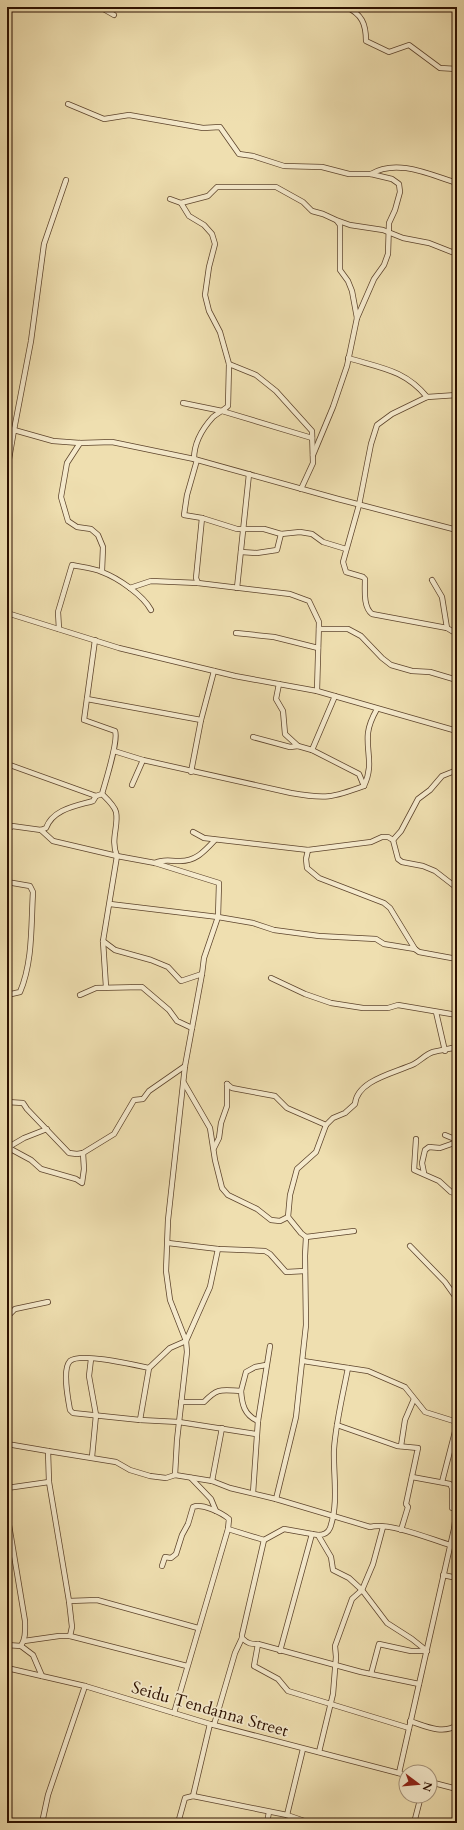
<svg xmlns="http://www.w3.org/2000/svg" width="464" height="1830" font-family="Cardo,serif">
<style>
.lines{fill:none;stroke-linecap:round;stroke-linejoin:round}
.minor-casing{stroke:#5d442c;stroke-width:6}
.minor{stroke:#f5eacc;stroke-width:4.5}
.labels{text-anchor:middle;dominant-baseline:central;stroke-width:3.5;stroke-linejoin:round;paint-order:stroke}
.street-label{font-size:17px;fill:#2c1000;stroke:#f5eacc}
</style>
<rect width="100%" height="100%" fill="#efdfb0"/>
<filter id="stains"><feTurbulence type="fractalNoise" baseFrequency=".005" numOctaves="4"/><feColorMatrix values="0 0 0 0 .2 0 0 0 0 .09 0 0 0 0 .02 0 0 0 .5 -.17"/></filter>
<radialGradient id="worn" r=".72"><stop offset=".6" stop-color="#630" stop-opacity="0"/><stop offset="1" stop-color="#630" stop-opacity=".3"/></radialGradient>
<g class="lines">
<!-- minor casing -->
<g class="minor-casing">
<g id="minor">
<path d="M100 7 114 15"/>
<path d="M346 7C362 14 366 24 366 41L389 52 409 45 440 68 457 69"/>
<path d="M68 104 104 119 129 115 203 128 220 127 239 154 253 156 284 166 322 167 349 174H371L392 179 399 184 400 192 395 210 389 223 388 254 384 265 374 279 357 318"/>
<path d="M371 174C397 158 431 175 457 183"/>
<path d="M170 199 181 203 189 216 204 225 212 234 215 244 209 267 205 295 209 311 220 332 229 364 228 406C224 410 218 413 213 417 202 429 194 443 194 459"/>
<path d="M181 203 208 196 217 187H276L303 202 312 211 323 214 336 220 350 225 383 230 403 238 429 243 457 254"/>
<path d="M348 358C381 368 405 370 427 397"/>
<path d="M229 364 256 375 276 391 312 431 313 463 301 489"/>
<path d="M457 395 427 397 392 414 377 425 371 444 359 505 343 562 346 572 363 577 365 579C365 590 363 607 372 614L447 628 457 634"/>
<path d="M183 403 222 411 312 438"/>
<path d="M7 429 14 430 31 341 44 244 66 180"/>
<path d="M80 443 67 463 61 497 68 521 77 527 91 529 98 535 103 547 102 571"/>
<path d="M313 455 333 407 347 366 357 318 352 291 348 281 340 270V225L337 221"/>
<path d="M197 460 187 495 184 515 202 518 237 529H264L281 534 277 550 257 553 241 552"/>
<path d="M7 465H8L14 430 53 441 80 443 112 442 194 459 338 499 457 530"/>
<path d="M7 473 8 465"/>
<path d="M281 534 300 532 312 534 323 542 346 549"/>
<path d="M432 580 442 597 447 628"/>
<path d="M198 583 196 578 202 518"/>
<path d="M130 588 151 581 198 583 290 594 309 601 319 622 317 691"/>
<path d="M237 588 249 474"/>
<path d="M7 613 119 648 235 676 317 691 457 731"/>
<path d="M59 629 58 612 72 565C81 567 93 568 102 572 118 578 143 595 151 610"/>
<path d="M319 629H348L361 636 382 658 391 665 412 671 430 672 457 680"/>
<path d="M236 633 274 637 318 648"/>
<path d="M279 684 276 699 283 711 285 734 298 746 312 750 359 774 364 786"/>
<path d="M87 699 201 720"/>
<path d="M253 737 290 747 298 746"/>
<path d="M312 750 335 696"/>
<path d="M114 751 143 760"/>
<path d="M7 764 96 796 102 794C105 783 119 740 115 731L84 720 95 640"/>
<path d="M191 772 201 720 214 671"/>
<path d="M132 785 143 760 291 793C325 799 332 798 364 786 374 765 366 752 368 733 369 724 373 716 377 709"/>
<path d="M102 794C107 799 114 805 116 812 119 826 110 839 117 856L103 941 106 987"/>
<path d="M41 830 53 841 117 856 155 863 219 883 218 917 204 958 202 974 185 1066 168 1220 166 1271 170 1300 186 1341 187 1352 177 1440 175 1475"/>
<path d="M7 831 12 826 41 830 46 828C53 809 76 806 93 801L96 796"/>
<path d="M193 832 204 838 308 850 371 842 382 837H388L393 840 398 859 402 862 423 866 435 871 457 888"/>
<path d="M393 840 401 831 418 799 430 790 442 776 457 770"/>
<path d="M308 850 306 859 307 868 319 878 384 903 390 908 415 949"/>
<path d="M155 863C163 859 169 861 178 861 195 862 204 852 215 840"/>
<path d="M7 882 30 886 33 892C31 924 33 962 20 992L7 995"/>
<path d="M110 904 218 917 253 923 274 930 319 936 376 939 384 944 415 949 419 952 457 959"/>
<path d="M103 941 115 950 151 960 168 967 181 981 202 974"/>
<path d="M271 978 305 994 331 1003 363 1008H388L398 1005 457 1015"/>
<path d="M80 995 96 988 142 987 169 1010 177 1021 192 1028"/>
<path d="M436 1012 445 1051"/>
<path d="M184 1083 210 1128 215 1160 222 1188 228 1195 257 1209 271 1220 280 1221 288 1217"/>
<path d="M227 1084 232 1088 275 1096 287 1108 326 1125"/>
<path d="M7 1102 23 1103 27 1109 69 1153 77 1154 83 1153 114 1134 134 1100 143 1099 149 1091 185 1066"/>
<path d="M445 1135 457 1140"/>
<path d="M416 1139 414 1170 439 1181 451 1192 457 1194"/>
<path d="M7 1147 31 1160 41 1169 76 1179 82 1183 84 1169 83 1153"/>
<path d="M7 1148 24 1138 47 1129"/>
<path d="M214 1148 219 1138 221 1123 227 1106V1084"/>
<path d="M424 1173 422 1163 425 1150 429 1147 440 1148 457 1142"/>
<path d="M354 1231 306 1237 301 1233 288 1217 290 1195 297 1169 316 1152 326 1125 333 1118 345 1113 355 1104C357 1080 395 1073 414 1064 420 1061 426 1054 433 1052 441 1050 449 1049 457 1047"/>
<path d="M168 1243 218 1249 265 1251 270 1254 286 1272 305 1271"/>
<path d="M410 1246 445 1282 457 1299"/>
<path d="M7 1317 15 1309 48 1302"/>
<path d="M91 1359 89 1376 96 1415 92 1457"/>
<path d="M303 1361 368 1371 405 1387 425 1412 457 1422"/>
<path d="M149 1368C135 1365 80 1352 70 1361 62 1369 68 1399 70 1410L73 1413 140 1420 149 1368 170 1348 186 1341 210 1287 218 1249"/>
<path d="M348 1368C343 1394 336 1422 334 1449 333 1474 339 1503 330 1528 328 1533 323 1535 318 1535L331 1557 333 1570 349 1578 362 1590 387 1623 412 1639 427 1651"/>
<path d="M241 1391 246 1372 255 1367 266 1365"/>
<path d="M181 1402H204C218 1387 222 1390 241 1391 242 1404 244 1415 258 1421"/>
<path d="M140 1420 179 1422 256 1434"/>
<path d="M337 1425 397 1446 418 1448 406 1504 408 1507 401 1530"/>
<path d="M7 1444 48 1451"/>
<path d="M401 1446 405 1420 414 1399"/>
<path d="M412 1477 450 1484 452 1488V1508L457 1509"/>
<path d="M191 1478 211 1499 216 1511"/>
<path d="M212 1481 222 1428"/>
<path d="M442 1482 457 1424"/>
<path d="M7 1488 49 1482"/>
<path d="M253 1493 258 1421 270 1346"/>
<path d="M276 1499 296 1417 306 1325 305 1256 306 1237"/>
<path d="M7 1513 25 1621C25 1630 26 1638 21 1646L7 1645"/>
<path d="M228 1529 264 1540 284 1529 312 1534"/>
<path d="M264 1540 242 1635V1638C248 1644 251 1644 258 1644L361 1672 419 1684"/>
<path d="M162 1566 165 1557 171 1558 176 1554 182 1535 188 1524 193 1507C202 1503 222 1513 229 1519L228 1529 174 1713"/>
<path d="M443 1575 457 1578"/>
<path d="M69 1601 97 1600 198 1628"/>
<path d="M70 1636 72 1627 69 1601 49 1482 48 1451 116 1462 130 1470 150 1476 166 1478 175 1475 212 1481 230 1488 276 1499 370 1527C390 1522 430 1539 450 1545"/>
<path d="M24 1641 59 1636H70L187 1666"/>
<path d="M258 1644 254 1666 278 1679 288 1691 409 1728"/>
<path d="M21 1646 33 1655 42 1676"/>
<path d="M280 1651 312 1534 318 1535"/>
<path d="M7 1668 85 1686 210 1724 406 1775"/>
<path d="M371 1674 379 1644 411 1651H427"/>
<path d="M410 1721C425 1726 443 1735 457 1725"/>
<path d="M214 1725 235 1653 242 1638"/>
<path d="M319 1752 333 1694 336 1657 335 1646 352 1599 362 1590 373 1564 383 1527"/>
<path d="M399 1773 454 1529 457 1507"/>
<path d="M430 1782 457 1789"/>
<path d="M193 1796 210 1724"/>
<path d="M287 1815 303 1749"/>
<path d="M42 1823 48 1795 85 1686"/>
<path d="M178 1823 185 1798 193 1796 287 1815 310 1823"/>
<path d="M267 1823 269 1812"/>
<path d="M414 1823 421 1796"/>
</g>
</g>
<!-- minor -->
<use href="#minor" class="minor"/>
</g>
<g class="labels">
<!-- street labels -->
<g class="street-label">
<text transform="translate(210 1709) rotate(16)">Seidu Tendanna Street</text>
</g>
</g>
<!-- margin -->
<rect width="464" height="1830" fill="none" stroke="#efdfb0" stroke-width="24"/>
<rect x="8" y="8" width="448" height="1814" fill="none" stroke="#2c1000" stroke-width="2"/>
<rect x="12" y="12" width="440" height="1806" fill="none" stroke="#2c1000"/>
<!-- north arrow -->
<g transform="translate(418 1784) rotate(106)"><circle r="19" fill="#f5eacc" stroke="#a5937a"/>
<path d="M0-3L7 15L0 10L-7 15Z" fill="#8f2418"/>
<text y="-6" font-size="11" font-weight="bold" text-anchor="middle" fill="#2c1000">N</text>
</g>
<rect width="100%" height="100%" filter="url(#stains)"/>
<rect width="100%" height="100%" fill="url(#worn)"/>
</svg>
